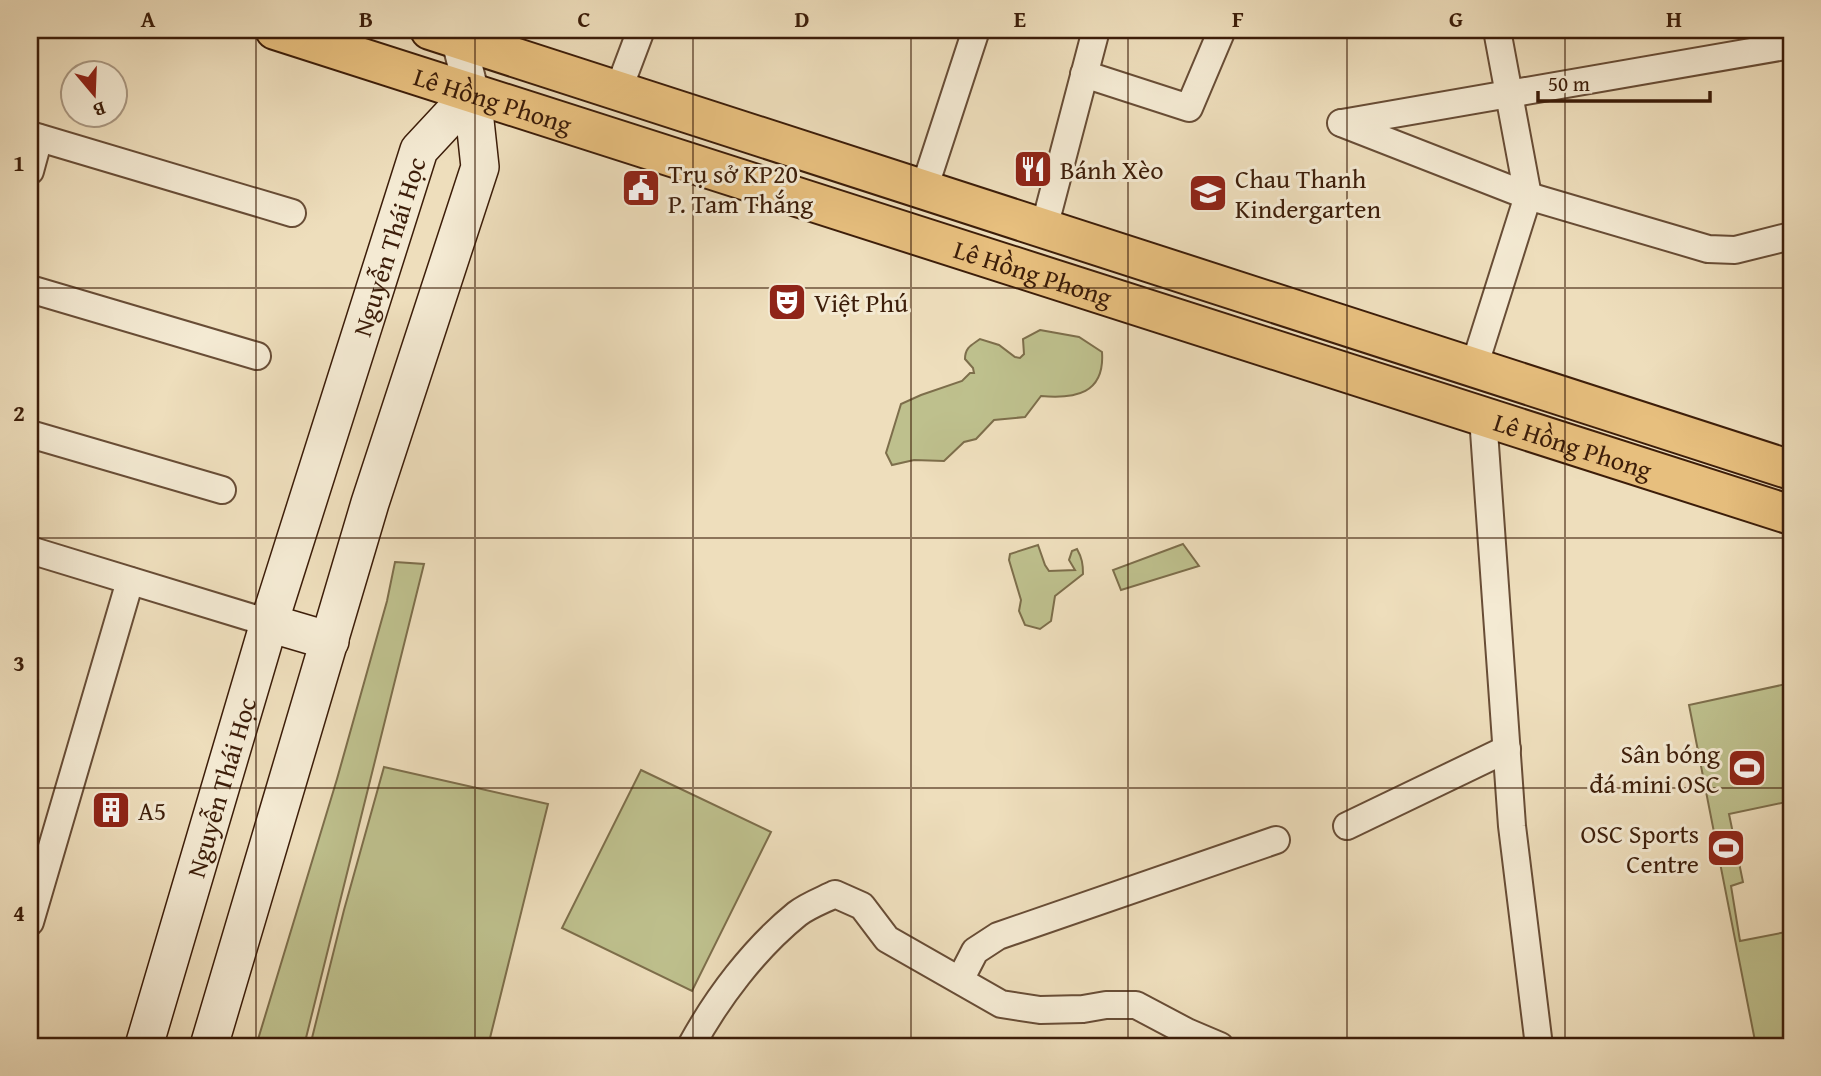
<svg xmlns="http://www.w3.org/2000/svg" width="1821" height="1076" font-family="'Gentium Book Plus',serif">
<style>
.green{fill:#bec08d;stroke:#7d6e4b;stroke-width:2}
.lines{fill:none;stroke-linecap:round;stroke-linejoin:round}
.minor-casing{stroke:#684d36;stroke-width:30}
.tertiary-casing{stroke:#684d36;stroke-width:37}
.secondary-casing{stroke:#3c1d09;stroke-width:40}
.primary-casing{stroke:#3c1d09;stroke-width:42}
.minor{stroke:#f4ead3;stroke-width:26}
.tertiary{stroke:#f4ead3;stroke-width:33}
.secondary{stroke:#f4ead3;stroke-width:37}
.primary{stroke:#e7bf7e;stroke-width:38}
.grid{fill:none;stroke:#3c1d09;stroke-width:2;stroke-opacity:0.55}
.labels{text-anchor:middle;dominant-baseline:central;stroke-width:6;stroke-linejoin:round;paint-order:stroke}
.street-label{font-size:26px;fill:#3c1d09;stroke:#f4ead3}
.poi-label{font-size:26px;fill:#3c1d09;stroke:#f4ead3;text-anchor:start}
.neatline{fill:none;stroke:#3c1d09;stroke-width:2.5}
.grid-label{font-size:23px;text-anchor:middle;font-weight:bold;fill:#3c1d09}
</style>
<rect width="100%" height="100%" fill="#eedebc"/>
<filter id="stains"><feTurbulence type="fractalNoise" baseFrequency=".00286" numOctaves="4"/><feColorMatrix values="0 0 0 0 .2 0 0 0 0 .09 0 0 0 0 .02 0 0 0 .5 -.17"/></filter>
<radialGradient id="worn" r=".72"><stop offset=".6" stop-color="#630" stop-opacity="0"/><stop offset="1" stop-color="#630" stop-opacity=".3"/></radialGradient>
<!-- green -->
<g class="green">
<path d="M1040 330 1079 337 1102 352C1105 394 1075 399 1041 396L1025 417 994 420 976 439 964 442 944 461 914 460 892 465 886 453 901 404 921 395 962 381 970 373H974L973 368 965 359C965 347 972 345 980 339L999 345 1015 357 1020 358 1024 354 1023 339Z"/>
<path d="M1183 544 1199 566 1121 590 1113 570Z"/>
<path d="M1038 545 1045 565 1049 571 1075 570 1069 560 1072 551 1077 549C1082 558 1083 564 1083 574L1055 596 1051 621 1040 629 1025 625 1019 611 1021 600 1009 560 1010 554Z"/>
<path d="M395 562 424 564 304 1046H256L337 779 387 601Z"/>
<path d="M1791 683V801L1729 814 1743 882 1731 886 1740 941 1791 931V1046H1756L1689 705Z"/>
<path d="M384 767 548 804 488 1046H310L344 910Z"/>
<path d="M641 770 771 832 692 991 562 928Z"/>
</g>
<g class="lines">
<!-- minor casing -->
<g class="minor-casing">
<g id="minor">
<path d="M1084 74 1189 108 1222 30"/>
<path d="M618 91 641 30"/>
<path d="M1341 123 1528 196 1708 249 1735 250 1791 236"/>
<path d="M1342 123 1791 45"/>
<path d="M30 135 292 213"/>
<path d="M30 171 39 138"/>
<path d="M924 189 976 30"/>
<path d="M1044 228 1096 30"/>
<path d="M30 289 257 356"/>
<path d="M1474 367 1528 196 1497 30"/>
<path d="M1483 417 1512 826 1539 1046"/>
<path d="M30 434 222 490"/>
<path d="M30 550 269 623"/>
<path d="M1347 826 1507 749"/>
<path d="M30 922 130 581"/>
<path d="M960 980 975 951 998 936 1276 840"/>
<path d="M691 1046C717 998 754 949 797 914 807 906 823 900 835 894L862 906 887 939 1001 1004 1040 1010 1083 1009 1106 1005H1136L1187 1032 1220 1046"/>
</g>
</g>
<!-- tertiary casing -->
<g class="tertiary-casing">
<path id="tertiary" d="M456 30 472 93"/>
</g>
<!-- secondary casing -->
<g class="secondary-casing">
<g id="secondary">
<path d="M269 623 330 641"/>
<path id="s1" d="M144 1046 269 623 419 150 472 93"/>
<path d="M209 1046 370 503 480 167 472 93"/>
</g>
</g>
<!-- primary casing -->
<g class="primary-casing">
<g id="primary">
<path id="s2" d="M275 30 1791 515"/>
<path d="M430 30 1791 470"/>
</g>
</g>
<!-- minor -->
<use href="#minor" class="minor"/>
<!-- tertiary -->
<use href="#tertiary" class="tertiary"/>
<!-- secondary -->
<use href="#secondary" class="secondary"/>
<!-- primary -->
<use href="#primary" class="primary"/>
</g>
<!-- grid -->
<path class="grid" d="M256 30V1046M475 30V1046M693 30V1046M911 30V1046M1128 30V1046M1347 30V1046M1565 30V1046M30 288H1791M30 538H1791M30 788H1791"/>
<!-- icons -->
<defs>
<g id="restaurant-square" transform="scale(2.0125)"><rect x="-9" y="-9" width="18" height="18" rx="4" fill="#8f2418" stroke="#f4ead3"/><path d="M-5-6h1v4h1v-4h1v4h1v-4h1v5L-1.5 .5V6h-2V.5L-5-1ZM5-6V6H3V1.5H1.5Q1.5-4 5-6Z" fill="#fff"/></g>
<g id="civic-square" transform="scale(2.0125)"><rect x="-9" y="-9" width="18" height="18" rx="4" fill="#8f2418" stroke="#f4ead3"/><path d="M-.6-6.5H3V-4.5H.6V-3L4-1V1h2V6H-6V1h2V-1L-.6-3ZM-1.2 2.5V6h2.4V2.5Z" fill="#fff"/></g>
<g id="school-square" transform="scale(2.0125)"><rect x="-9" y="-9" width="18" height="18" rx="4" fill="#8f2418" stroke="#f4ead3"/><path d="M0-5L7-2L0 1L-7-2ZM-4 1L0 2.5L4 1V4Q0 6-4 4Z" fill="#fff"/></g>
<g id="theatre-square" transform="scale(2.0125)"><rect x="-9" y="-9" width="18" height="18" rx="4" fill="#8f2418" stroke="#f4ead3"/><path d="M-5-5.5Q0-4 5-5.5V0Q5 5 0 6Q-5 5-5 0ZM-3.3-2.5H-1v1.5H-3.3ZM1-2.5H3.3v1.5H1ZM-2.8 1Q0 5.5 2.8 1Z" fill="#fff"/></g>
<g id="stadium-square" transform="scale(2.0125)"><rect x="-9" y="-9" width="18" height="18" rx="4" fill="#8f2418" stroke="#f4ead3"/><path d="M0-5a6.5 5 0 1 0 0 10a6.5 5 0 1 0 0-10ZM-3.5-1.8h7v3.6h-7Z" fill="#fff"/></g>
<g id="building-square" transform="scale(2.0125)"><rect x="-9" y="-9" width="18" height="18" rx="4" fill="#8f2418" stroke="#f4ead3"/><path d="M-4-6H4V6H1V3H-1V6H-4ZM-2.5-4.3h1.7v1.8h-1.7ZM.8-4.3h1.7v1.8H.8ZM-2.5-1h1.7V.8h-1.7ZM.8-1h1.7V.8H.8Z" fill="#fff"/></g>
</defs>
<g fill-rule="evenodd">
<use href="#restaurant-square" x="1033" y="169"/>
<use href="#civic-square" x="641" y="188"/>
<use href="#school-square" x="1208" y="193"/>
<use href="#theatre-square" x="787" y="302"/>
<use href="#stadium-square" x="1747" y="768"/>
<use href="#building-square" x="111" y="810"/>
<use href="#stadium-square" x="1726" y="848"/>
</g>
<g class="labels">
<!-- street labels -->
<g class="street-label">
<text stroke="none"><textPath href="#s2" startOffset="229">Lê Hồng Phong</textPath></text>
<text stroke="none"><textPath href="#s1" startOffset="836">Nguyễn Thái Học</textPath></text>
<text stroke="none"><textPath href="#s2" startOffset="796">Lê Hồng Phong</textPath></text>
<text stroke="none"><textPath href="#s2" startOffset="1363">Lê Hồng Phong</textPath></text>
<text stroke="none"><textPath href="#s1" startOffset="270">Nguyễn Thái Học</textPath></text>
</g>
<!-- poi labels -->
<g class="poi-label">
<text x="1060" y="169">Bánh Xèo</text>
<text x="668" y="173">Trụ sở KP20<tspan x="668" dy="30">P. Tam Thắng</tspan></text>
<text x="1235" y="178">Chau Thanh<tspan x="1235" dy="30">Kindergarten</tspan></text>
<text x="814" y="302">Việt Phú</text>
<text x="1720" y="753" text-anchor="end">Sân bóng<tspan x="1720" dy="30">đá mini OSC</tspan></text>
<text x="138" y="810">A5</text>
<text x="1699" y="833" text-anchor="end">OSC Sports<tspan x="1699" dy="30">Centre</tspan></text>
</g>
</g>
<!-- margin -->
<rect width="1821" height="1076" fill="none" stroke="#eedebc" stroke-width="77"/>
<!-- north arrow -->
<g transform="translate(94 94) rotate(161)"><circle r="33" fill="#f4ead3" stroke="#aa9882" stroke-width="2"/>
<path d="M0-5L12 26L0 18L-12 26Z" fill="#8f2418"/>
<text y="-10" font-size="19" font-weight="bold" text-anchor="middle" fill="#3c1d09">B</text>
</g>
<!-- scale -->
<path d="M1538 91v10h172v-10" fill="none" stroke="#3c1d09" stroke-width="3.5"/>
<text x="1548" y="91" font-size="21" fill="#3c1d09" stroke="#f4ead3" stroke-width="5" paint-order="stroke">50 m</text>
<rect x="38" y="38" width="1745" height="1000" class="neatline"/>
<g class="grid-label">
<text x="148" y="27">A</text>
<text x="366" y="27">B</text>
<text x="584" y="27">C</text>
<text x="802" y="27">D</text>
<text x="1020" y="27">E</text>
<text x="1238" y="27">F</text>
<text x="1456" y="27">G</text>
<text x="1674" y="27">H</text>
<text x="19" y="171">1</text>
<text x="19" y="421">2</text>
<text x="19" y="671">3</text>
<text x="19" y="921">4</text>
</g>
<rect width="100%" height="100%" filter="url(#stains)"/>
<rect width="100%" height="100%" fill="url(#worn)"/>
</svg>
